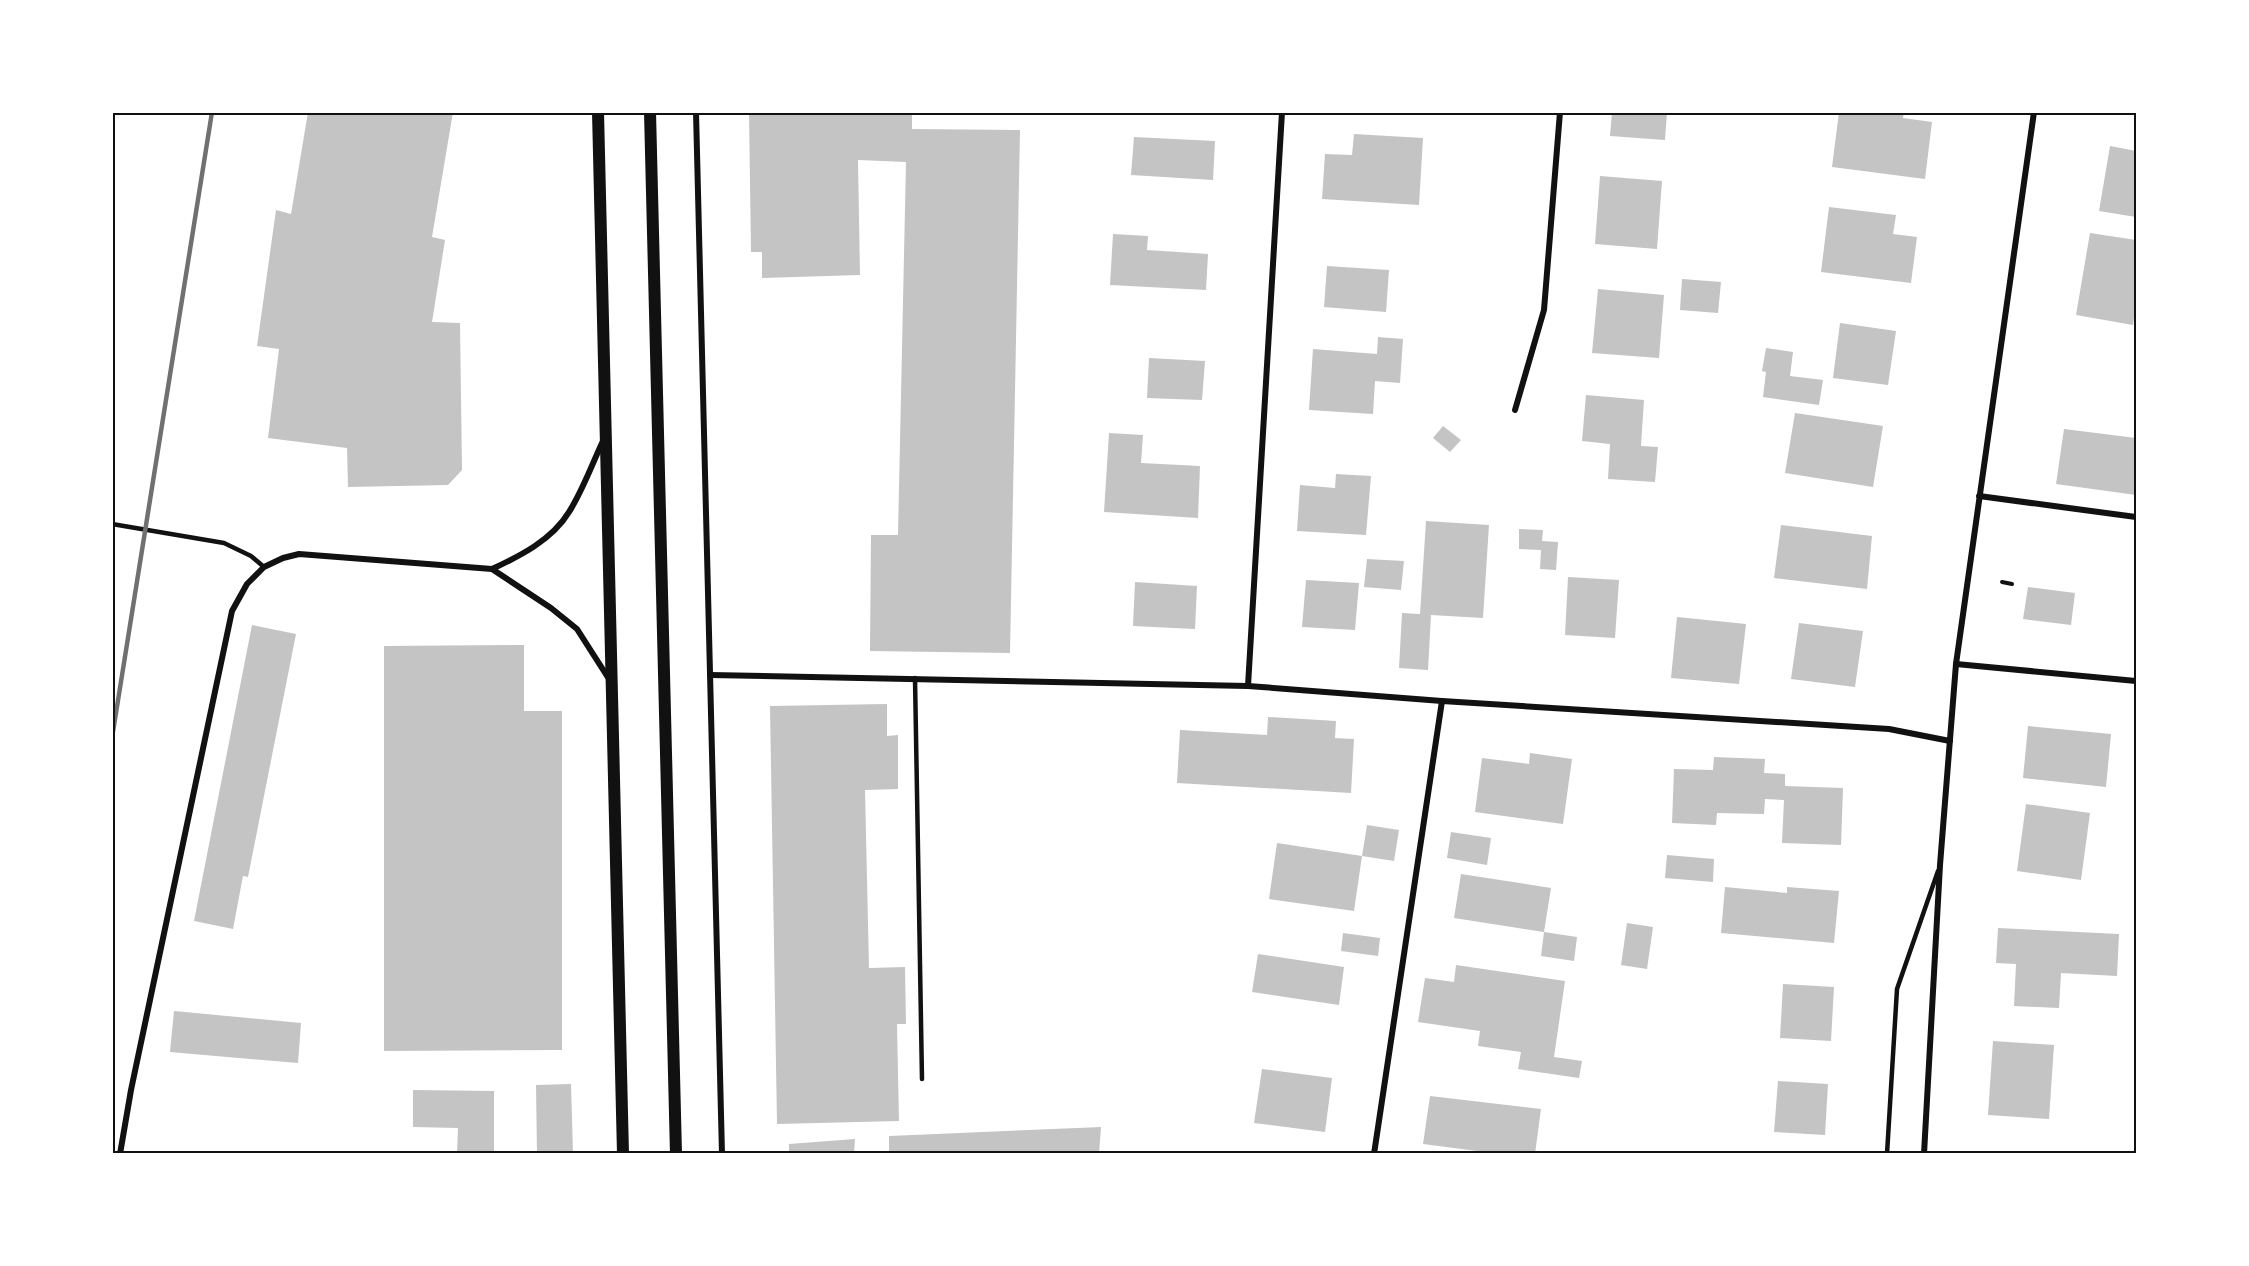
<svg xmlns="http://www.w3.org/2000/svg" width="2249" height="1266" font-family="'PT Sans',sans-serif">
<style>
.building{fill:#c4c4c4}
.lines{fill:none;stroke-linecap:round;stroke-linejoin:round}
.path{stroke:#111;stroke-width:4}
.service{stroke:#111;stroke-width:4.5}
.minor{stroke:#111;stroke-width:6}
.secondary{stroke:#111;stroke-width:12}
.rail{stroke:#707070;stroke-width:4.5}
.neatline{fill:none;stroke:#111;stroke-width:2}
</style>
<rect width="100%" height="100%" fill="#fff"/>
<!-- building -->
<g class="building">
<path d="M308 112H453L432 237 445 240 432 322 460 323 462 470 448 485 348 487 347 448 268 438 279 349 257 346 276 210 291 214Z"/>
<path d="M749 112H857V115L912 114V129L1020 130 1010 653 870 651 871 535H898L906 162 858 160 860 275 762 278V252H751Z"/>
<path d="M1612 112H1667L1665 140 1610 136Z"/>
<path d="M1839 112H1904L1903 118 1932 122 1925 179 1832 167Z"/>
<path d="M1354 134 1423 138 1419 205 1322 199 1325 154 1352 155Z"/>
<path d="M1134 137 1215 141 1213 180 1131 175Z"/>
<path d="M2110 146 2136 151V217L2099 211Z"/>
<path d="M1600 176 1662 181 1657 249 1595 244Z"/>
<path d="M1829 207 1896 215 1893 234 1917 237 1911 283 1821 272Z"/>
<path d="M2090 233 2136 240V301L2133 325 2076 315Z"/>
<path d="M1113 234 1148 236 1147 250 1208 254 1206 290 1110 285Z"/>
<path d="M1327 266 1389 270 1386 312 1324 307Z"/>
<path d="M1682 279 1721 282 1718 313 1680 310Z"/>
<path d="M1598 289 1664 295 1659 358 1592 353Z"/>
<path d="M1840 323 1896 331 1888 385 1833 378Z"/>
<path d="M1378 337 1403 339 1400 383 1375 381 1373 414 1309 410 1313 349 1377 354Z"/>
<path d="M1766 348 1793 352 1790 376 1823 380 1819 405 1763 397 1766 372 1762 371Z"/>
<path d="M1149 358 1205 361 1202 400 1147 398Z"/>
<path d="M1586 395 1644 400 1641 446 1658 447 1655 482 1608 479 1610 444 1582 441Z"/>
<path d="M1795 413 1883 426 1873 487 1785 473Z"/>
<path d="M1443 426 1461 440 1450 452 1433 438Z"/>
<path d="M2064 429 2136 438V495L2056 484Z"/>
<path d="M1109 433 1143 435 1141 463 1200 466 1198 518 1104 512Z"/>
<path d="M1336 474 1371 476 1366 535 1297 531 1300 485 1335 488Z"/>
<path d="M1426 521 1489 525 1483 618 1431 615 1428 670 1399 668 1402 613 1420 614Z"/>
<path d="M1781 525 1872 536 1867 589 1774 578Z"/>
<path d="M1519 529 1543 530 1542 541 1558 542 1556 570 1540 569 1541 550 1519 549Z"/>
<path d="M1367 559 1404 561 1401 590 1364 587Z"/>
<path d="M1568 577 1619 580 1615 638 1565 635Z"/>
<path d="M1306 580 1359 583 1355 630 1302 627Z"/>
<path d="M1135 582 1197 586 1195 629 1133 626Z"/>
<path d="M2028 587 2075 593 2071 625 2023 619Z"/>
<path d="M1677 617 1746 624 1739 684 1671 678Z"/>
<path d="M1799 623 1863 631 1855 687 1791 679Z"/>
<path d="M252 625 296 634 248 877 243 876 233 929 194 921Z"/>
<path d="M524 645V711H562V1050L384 1051V646Z"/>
<path d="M887 704V736L898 735V789L865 790 869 968 905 967 906 1024H897L899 1121 777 1124 770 706Z"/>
<path d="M1268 717 1336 721 1335 738 1354 739 1351 793 1177 783 1180 730 1267 735Z"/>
<path d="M2028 726 2111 734 2106 787 2023 778Z"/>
<path d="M1530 753 1572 759 1563 824 1475 812 1482 758 1529 764Z"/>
<path d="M1714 757 1765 759 1764 773 1785 774V786L1843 788 1841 845 1782 843 1784 800 1765 799 1764 814 1717 813 1716 825 1672 823 1674 769 1713 770Z"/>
<path d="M2026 804 2090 813 2081 880 2017 871Z"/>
<path d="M1367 825 1399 830 1394 861 1362 856Z"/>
<path d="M1451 832 1491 838 1487 865 1447 858Z"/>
<path d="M1277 843 1362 856 1354 911 1269 899Z"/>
<path d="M1667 855 1714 859 1713 882 1665 878Z"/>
<path d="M1461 874 1551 888 1544 932 1577 937 1574 961 1541 956 1544 932 1454 918Z"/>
<path d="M1725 887 1787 893V887L1839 891 1834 943 1721 933Z"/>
<path d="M1627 923 1653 927 1647 969 1621 965Z"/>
<path d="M1998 928 2119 934 2117 976 2061 973 2059 1008 2014 1006 2016 964 1996 963Z"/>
<path d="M1343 933 1380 938 1378 956 1341 951Z"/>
<path d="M1258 954 1344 967 1339 1005 1252 992Z"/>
<path d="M1456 965 1565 981 1554 1057 1582 1061 1579 1078 1518 1069 1521 1052 1478 1046 1480 1031 1418 1022 1425 978 1454 982Z"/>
<path d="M1783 984 1834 987 1831 1041 1780 1038Z"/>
<path d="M174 1011 301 1023 298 1063 170 1052Z"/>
<path d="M1993 1041 2054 1045 2049 1119 1988 1115Z"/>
<path d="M1262 1069 1332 1078 1325 1132 1254 1123Z"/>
<path d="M1778 1081 1828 1084 1825 1135 1774 1132Z"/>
<path d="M571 1084 573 1154H537L536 1085Z"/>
<path d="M413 1090 494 1091V1154H457L458 1128 413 1127Z"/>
<path d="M1430 1096 1541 1109 1535 1154H1500L1423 1144Z"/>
<path d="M1101 1127 1099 1154H889V1136Z"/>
<path d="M855 1139 854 1154H789V1144Z"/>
</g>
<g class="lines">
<!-- path -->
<g class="path">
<path d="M112 118 114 112"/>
<path d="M2002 582 2012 584"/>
</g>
<!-- service -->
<g class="service">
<path d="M112 524 224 543 251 556 264 567"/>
<path d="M915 678 922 1079"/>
<path d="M1887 1154 1897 989 1938 871"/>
</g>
<!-- minor -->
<g class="minor">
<path d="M696 112 722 1154"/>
<path d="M1515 410 1544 310 1560 112"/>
<path d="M1979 496 2136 517"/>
<path d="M492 569C520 556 552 540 569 512 583 490 592 464 603 441"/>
<path d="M1956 664 2136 681"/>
<path d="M710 675 1248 686 1442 701 1889 729 1950 741"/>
<path d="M1248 686 1282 112"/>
<path d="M120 1154 131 1090 232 611 247 584 264 567 283 558 299 554 492 569 551 608 577 629 609 679"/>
<path d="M1374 1154 1442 701"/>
<path d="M1924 1154 1940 865 1956 664 2034 112"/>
</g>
<!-- secondary -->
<g class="secondary">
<path d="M598 112 623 1154"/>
<path d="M650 112 676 1154"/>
</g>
<!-- rail -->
<path class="rail" d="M112 738 212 112"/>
</g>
<!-- border -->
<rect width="2249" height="1266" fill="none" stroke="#ffffff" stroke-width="228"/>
<rect x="114" y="114" width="2021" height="1038" class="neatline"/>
</svg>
